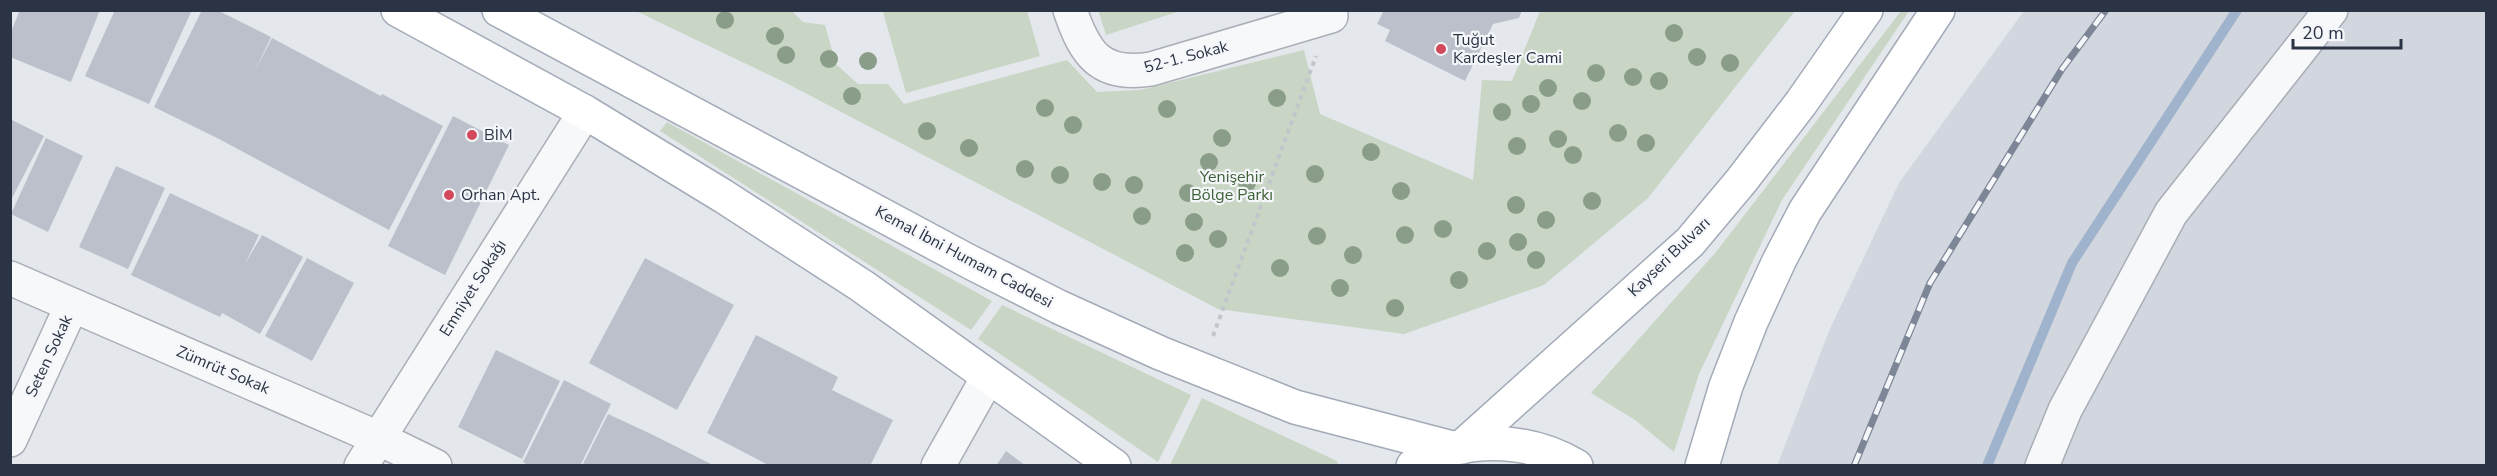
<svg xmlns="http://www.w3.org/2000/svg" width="2497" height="476" font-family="'Nunito Sans',sans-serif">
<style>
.built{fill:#d2d6de}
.green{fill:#c9d6c5}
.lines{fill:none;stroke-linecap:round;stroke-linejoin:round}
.stream{stroke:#9fb4cc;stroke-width:10}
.building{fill:#bbc0ca}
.street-casing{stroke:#a9aeb7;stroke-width:36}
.primary-casing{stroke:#a3abb8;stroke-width:36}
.path{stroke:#c2c5cb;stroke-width:4;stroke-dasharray:4.5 4.5;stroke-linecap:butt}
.street{stroke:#f7f8fa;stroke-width:33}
.primary{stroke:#fff;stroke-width:33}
.rail-casing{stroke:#7d8696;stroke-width:7}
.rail{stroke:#f4f6f9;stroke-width:4.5;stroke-dasharray:14;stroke-linecap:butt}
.tree{fill:#899d89}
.poi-dot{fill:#d1495b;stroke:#f4f6f9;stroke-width:2}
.labels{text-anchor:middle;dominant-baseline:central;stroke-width:4.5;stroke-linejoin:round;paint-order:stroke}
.poi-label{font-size:16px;fill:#2b3445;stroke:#f4f6f9;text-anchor:start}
.street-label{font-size:16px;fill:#2b3445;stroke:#f4f6f9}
.park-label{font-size:16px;fill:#3f6138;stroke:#f4f6f9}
</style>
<rect width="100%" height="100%" fill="#e4e7ec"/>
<!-- built -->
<path class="built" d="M2024 11H2486V465L1777 466 1829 331 1899 183Z"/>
<!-- green -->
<g class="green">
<path d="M1098 10H1180V11L1106 35Z"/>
<path d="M636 11H792L803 22 825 25 836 64 858 84H888L904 104 1067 60 1097 92 1140 90 1304 50 1320 114 1473 180 1482 80 1512 81 1540 11H1795L1648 198 1544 285 1404 334 1218 309 784 82Z"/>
<path d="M890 11H1027L1040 56 906 93 883 12Z"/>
<path d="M1901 11H1909L1782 200 1699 374 1674 452 1635 420 1591 393 1716 252Z"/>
<path d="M667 122 992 301 971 330 660 131Z"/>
<path d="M1002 305 1191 395 1158 462 978 339Z"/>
<path d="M1202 398 1337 461 1338 465H1170Z"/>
</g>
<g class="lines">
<!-- stream -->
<path class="stream" d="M1987 466 2072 263 2237 10"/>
</g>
<!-- building -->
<g class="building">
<path d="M20 10H100L71 82 10 57V34Z"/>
<path d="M115 10H192L149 104 85 76Z"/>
<path d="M202 10H217L271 37 254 73 272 38 381 96 382 94 443 126 389 230 219 139 154 107Z"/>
<path d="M1384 10H1522L1519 18 1493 24 1465 81 1385 41 1390 30 1377 24Z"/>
<path d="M453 116 509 145 445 275 388 246Z"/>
<path d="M12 120 44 136 10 202V124Z"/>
<path d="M46 138 83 156 48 232 11 214Z"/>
<path d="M116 166 165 188 128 269 79 247Z"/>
<path d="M170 193 259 235 245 264 262 235 303 257 260 334 222 313 220 317 131 275Z"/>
<path d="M307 258 354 283 312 361 265 336Z"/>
<path d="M645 258 734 305 677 410 589 363Z"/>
<path d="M756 335 838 377 832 390 893 420 870 466H770L707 433Z"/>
<path d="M496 350 560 381 522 459 458 427Z"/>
<path d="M564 380 611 404 580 466H529L523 462Z"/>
<path d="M608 414 651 434 715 466H582Z"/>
<path d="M1006 451 1026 466H996Z"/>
</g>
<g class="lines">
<!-- street casing -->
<g class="street-casing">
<g id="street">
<path d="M1070 10C1085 54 1100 77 1151 69L1331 16 1329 10"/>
<path d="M10 278 378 438 435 466"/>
<path d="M10 440 72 305"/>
<path d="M361 466 585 112"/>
<path d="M938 466 988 377"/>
<path d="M2042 466 2065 410 2171 213 2331 10"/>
</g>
</g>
<!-- primary casing -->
<g class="primary-casing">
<g id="primary">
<path d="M398 10 585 112 723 196 862 286 1114 466"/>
<path d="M499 10 970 262 1059 307 1160 353 1295 407 1452 448"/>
<path d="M1462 447 1690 242 1742 180 1801 103 1866 10"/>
<path d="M1413 466C1462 435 1527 437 1576 466"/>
<path d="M1702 466 1726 386 1751 322 1779 261 1805 211 1938 10"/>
</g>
</g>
<!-- path -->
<path class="path" d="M1213 336 1316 56"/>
<!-- street -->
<use href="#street" class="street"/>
<!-- primary -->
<use href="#primary" class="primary"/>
<!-- rail casing -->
<g class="rail-casing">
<path id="rail" d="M1854 466 1930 283 2062 69 2106 10"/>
</g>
<!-- rail -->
<use href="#rail" class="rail"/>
</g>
<!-- trees -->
<g class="tree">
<circle cx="725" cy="20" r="9"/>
<circle cx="1674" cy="33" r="9"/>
<circle cx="775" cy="36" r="9"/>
<circle cx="786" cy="55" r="9"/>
<circle cx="1697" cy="57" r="9"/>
<circle cx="829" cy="59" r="9"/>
<circle cx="868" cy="61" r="9"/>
<circle cx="1730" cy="63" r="9"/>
<circle cx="1596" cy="73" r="9"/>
<circle cx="1633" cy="77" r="9"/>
<circle cx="1659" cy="81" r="9"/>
<circle cx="1548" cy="88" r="9"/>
<circle cx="852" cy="96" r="9"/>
<circle cx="1277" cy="98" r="9"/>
<circle cx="1582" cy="101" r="9"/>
<circle cx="1531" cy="104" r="9"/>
<circle cx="1045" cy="108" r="9"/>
<circle cx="1167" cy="109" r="9"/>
<circle cx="1502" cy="112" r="9"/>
<circle cx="1073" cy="125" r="9"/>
<circle cx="927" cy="131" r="9"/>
<circle cx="1618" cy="133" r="9"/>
<circle cx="1222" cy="138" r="9"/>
<circle cx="1558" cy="139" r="9"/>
<circle cx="1646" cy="143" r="9"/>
<circle cx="1517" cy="146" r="9"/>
<circle cx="969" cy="148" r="9"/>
<circle cx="1371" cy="152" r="9"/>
<circle cx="1573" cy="155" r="9"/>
<circle cx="1209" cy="162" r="9"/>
<circle cx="1025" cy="169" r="9"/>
<circle cx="1315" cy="174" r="9"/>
<circle cx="1060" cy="175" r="9"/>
<circle cx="1102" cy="182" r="9"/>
<circle cx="1247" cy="183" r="9"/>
<circle cx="1134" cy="185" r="9"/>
<circle cx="1401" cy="191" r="9"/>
<circle cx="1188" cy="193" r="9"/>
<circle cx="1592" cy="201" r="9"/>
<circle cx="1516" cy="205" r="9"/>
<circle cx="1142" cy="216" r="9"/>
<circle cx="1546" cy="220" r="9"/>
<circle cx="1194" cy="222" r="9"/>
<circle cx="1443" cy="229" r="9"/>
<circle cx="1405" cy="235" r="9"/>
<circle cx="1317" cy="236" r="9"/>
<circle cx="1218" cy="239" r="9"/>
<circle cx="1518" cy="242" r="9"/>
<circle cx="1487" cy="251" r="9"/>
<circle cx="1185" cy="253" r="9"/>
<circle cx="1353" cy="255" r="9"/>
<circle cx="1536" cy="260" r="9"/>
<circle cx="1280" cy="268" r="9"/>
<circle cx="1459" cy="280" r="9"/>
<circle cx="1340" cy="288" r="9"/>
<circle cx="1395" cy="308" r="9"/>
</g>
<!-- markers -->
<g class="poi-dot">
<circle cx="1441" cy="49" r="6"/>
<circle cx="472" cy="135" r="6"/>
<circle cx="449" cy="195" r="6"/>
</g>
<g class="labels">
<!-- poi labels -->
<g class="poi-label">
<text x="1453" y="40">Tuğut<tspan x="1453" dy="18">Kardeşler Cami</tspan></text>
<text x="484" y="135">BİM</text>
<text x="461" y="195">Orhan Apt.</text>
</g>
<!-- street labels -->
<g class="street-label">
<text transform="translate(1186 57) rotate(-15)">52-1. Sokak</text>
<text transform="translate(964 257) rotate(28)">Kemal İbni Humam Caddesi</text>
<text transform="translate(1669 257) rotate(-44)">Kayseri Bulvarı</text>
<text transform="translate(473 288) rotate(-58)">Emniyet Sokağı</text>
<text transform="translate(49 356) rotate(-65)">Seten Sokak</text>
<text transform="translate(223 370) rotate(23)">Zümrüt Sokak</text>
</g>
<!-- park labels -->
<g class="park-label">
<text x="1232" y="177">Yenişehir<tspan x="1232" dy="18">Bölge Parkı</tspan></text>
</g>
</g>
<!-- border -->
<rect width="2497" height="476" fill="none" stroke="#2b3445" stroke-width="24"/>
<!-- scale -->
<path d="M2293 39v9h108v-9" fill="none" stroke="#2b3445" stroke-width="3"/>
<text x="2302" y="39" font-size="18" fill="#2b3445" stroke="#f4f6f9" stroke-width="4.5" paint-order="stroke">20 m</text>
</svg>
